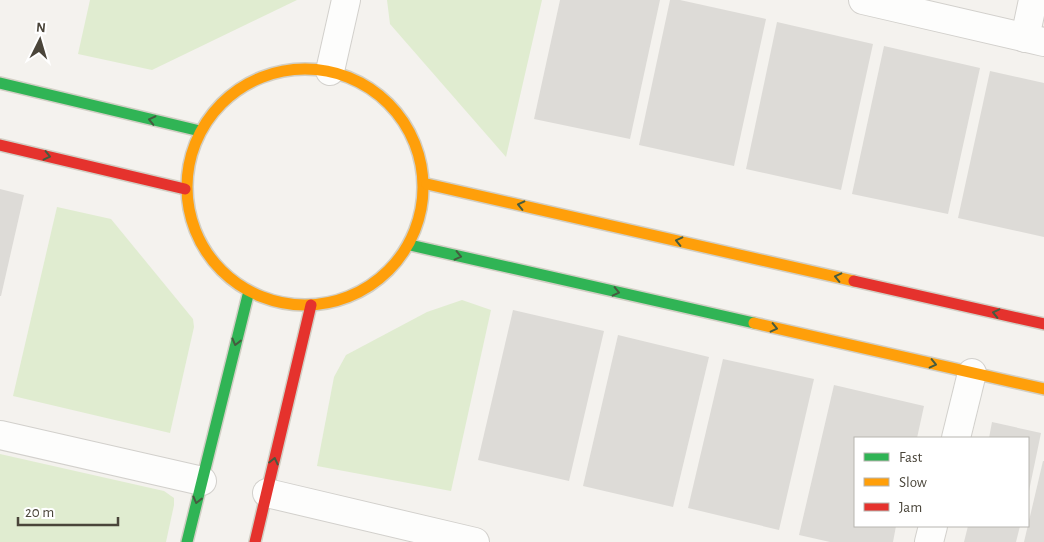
<svg xmlns="http://www.w3.org/2000/svg" width="1044" height="542" font-family="'Alegreya Sans',sans-serif">
<style>
.green{fill:#e0ecd0}
.building{fill:#dddbd7}
.lines{fill:none;stroke-linecap:round;stroke-linejoin:round}
.street-casing{stroke:#d2d0cc;stroke-width:30}
.fast-casing{stroke:#d2cfc5;stroke-width:14}
.slow-casing{stroke:#d2cfc5;stroke-width:14}
.jam-casing{stroke:#d2cfc5;stroke-width:14}
.street{stroke:#fdfdfc;stroke-width:28}
.fast{stroke:#30b455;stroke-width:11}
.slow{stroke:#ff9f0a;stroke-width:11}
.jam{stroke:#e5322d;stroke-width:11}
.oneway{stroke:#455b3f}
</style>
<rect width="100%" height="100%" fill="#f4f2ee"/>
<!-- green -->
<g class="green">
<path d="M90 0H297L152 70 78 54Z"/>
<path d="M387 0H542L506 157 390 24Z"/>
<path d="M57 207 111 219 193 319 194 327 170 433 13 396Z"/>
<path d="M462 300 491 310 451 491 317 466 334 377 346 355 427 312Z"/>
<path d="M0 454 164 491 174 498V505L166 542H0Z"/>
</g>
<!-- building -->
<g class="building">
<path d="M560 0H660L630 139 534 119Z"/>
<path d="M670 0H680L766 19 734 166 639 145Z"/>
<path d="M777 22 873 44 841 190 746 169Z"/>
<path d="M884 46 980 68 948 214 852 194Z"/>
<path d="M990 71 1044 83V237L958 218Z"/>
<path d="M0 189 24 195 1 296H0Z"/>
<path d="M513 310 604 331 569 481 478 460Z"/>
<path d="M618 335 709 357 673 507 583 486Z"/>
<path d="M723 359 814 379 779 530 688 508Z"/>
<path d="M834 385 924 406 917 438H855V526H896L893 542H830L799 535Z"/>
<path d="M992 422 1041 433 1029 491 1028 438H989Z"/>
<path d="M1044 461V542H1024L1043 461Z"/>
<path d="M968 526H1020L1016 542H964Z"/>
</g>
<g class="lines">
<!-- street casing -->
<g class="street-casing">
<g id="street">
<path d="M863 0 1044 42"/>
<path d="M1025 38 1033 0"/>
<path d="M330 71 346 0"/>
<path d="M0 435 202 481"/>
<path d="M956 438 972 373"/>
<path d="M267 493 475 542"/>
<path d="M929 542 933 526"/>
</g>
</g>
<!-- fast casing -->
<g class="fast-casing">
<g id="fast">
<path d="M0 83 200 131"/>
<path d="M410 245 754 323"/>
<path d="M187 542 248 295"/>
</g>
</g>
<!-- slow casing -->
<g class="slow-casing">
<g id="slow">
<circle cx="305" cy="187" r="118"/>
<path d="M427 184 854 281"/>
<path d="M754 323 1044 389"/>
</g>
</g>
<!-- jam casing -->
<g class="jam-casing">
<g id="jam">
<path d="M0 145 185 189"/>
<path d="M854 281 1044 324"/>
<path d="M255 542 311 305"/>
</g>
</g>
<!-- street -->
<use href="#street" class="street"/>
<!-- fast -->
<use href="#fast" class="fast"/>
<!-- slow -->
<use href="#slow" class="slow"/>
<!-- jam -->
<use href="#jam" class="jam"/>
</g>
<!-- one-way arrows -->
<defs><path id="oneway-chevron" d="M-2-3.5L2.5 0L-2 3.5" fill="none" stroke-width="1.6" stroke-linecap="round" stroke-linejoin="round" transform="scale(1.25)"/></defs>
<g class="oneway">
<use href="#oneway-chevron" transform="translate(152 120) rotate(-167)"/>
<use href="#oneway-chevron" transform="translate(47 156) rotate(13)"/>
<use href="#oneway-chevron" transform="translate(521 205) rotate(-167)"/>
<use href="#oneway-chevron" transform="translate(679 241) rotate(-167)"/>
<use href="#oneway-chevron" transform="translate(458 256) rotate(13)"/>
<use href="#oneway-chevron" transform="translate(838 277) rotate(-167)"/>
<use href="#oneway-chevron" transform="translate(616 292) rotate(13)"/>
<use href="#oneway-chevron" transform="translate(996 313) rotate(-167)"/>
<use href="#oneway-chevron" transform="translate(774 328) rotate(13)"/>
<use href="#oneway-chevron" transform="translate(236 342) rotate(104)"/>
<use href="#oneway-chevron" transform="translate(933 364) rotate(13)"/>
<use href="#oneway-chevron" transform="translate(274 461) rotate(-77)"/>
<use href="#oneway-chevron" transform="translate(197 500) rotate(104)"/>
</g>
<!-- legend -->
<rect x="854" y="437" width="175" height="90" fill="#ffffff" stroke="#b7b5b0"/>
<rect x="864" y="453" width="25" height="8" fill="#30b455" stroke="#b7b5b0"/>
<text x="899" y="462" font-size="15" fill="#4a453a">Fast</text>
<rect x="864" y="478" width="25" height="8" fill="#ff9f0a" stroke="#b7b5b0"/>
<text x="899" y="487" font-size="15" fill="#4a453a">Slow</text>
<rect x="864" y="503" width="25" height="8" fill="#e5322d" stroke="#b7b5b0"/>
<text x="899" y="512" font-size="15" fill="#4a453a">Jam</text>
<!-- north arrow -->
<g transform="translate(40 40) rotate(5)" stroke="#ffffff" stroke-width="4" paint-order="stroke">
<path d="M0-4L9 19L0 12L-9 19Z" fill="#4a453a"/>
<text y="-8" font-size="14" font-weight="bold" text-anchor="middle" fill="#4a453a">N</text>
</g>
<!-- scale -->
<path d="M18 517v8h100v-8" fill="none" stroke="#4a453a" stroke-width="2.5"/>
<text x="25" y="517" font-size="15" fill="#4a453a" stroke="#ffffff" stroke-width="4" paint-order="stroke">20 m</text>
</svg>
